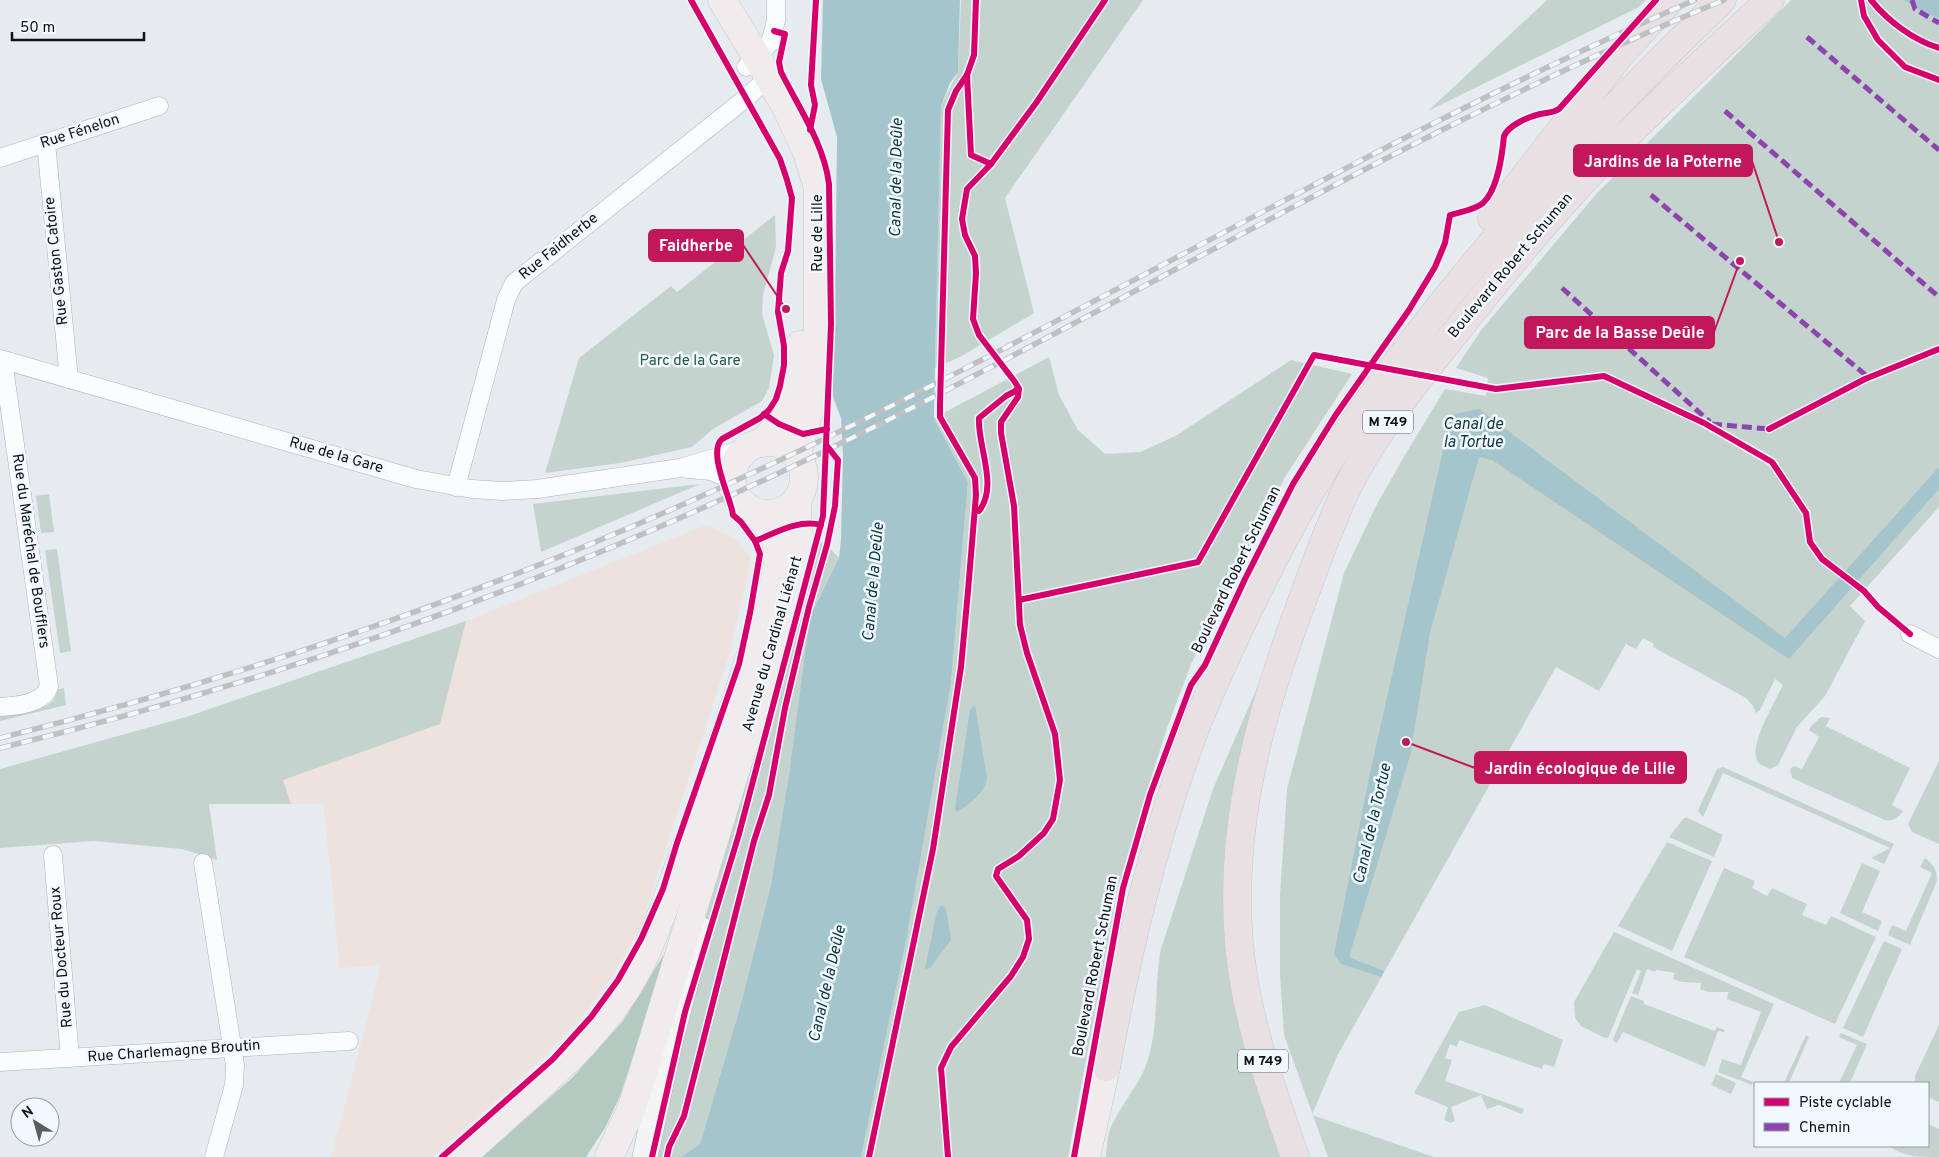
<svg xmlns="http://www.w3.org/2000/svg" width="1939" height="1157" font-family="Overpass,sans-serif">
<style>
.commercial{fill:#ede2de}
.green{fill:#c5d3ce}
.forest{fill:#b4c9c0}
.water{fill:#a5c5cc}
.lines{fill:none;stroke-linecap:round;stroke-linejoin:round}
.street-casing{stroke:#aeb2b5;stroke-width:19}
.secondary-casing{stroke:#aeb2b5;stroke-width:26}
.primary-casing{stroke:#c6c8cb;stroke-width:29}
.highway-casing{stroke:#c6c8cb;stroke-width:29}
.street{stroke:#fbfcfd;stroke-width:18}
.secondary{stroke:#f5f4f5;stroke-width:25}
.primary{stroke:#f0ebed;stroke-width:28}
.highway{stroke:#e9e0e3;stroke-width:28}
.rail-casing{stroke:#bfc0c2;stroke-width:5.5}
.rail{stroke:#f2f8ff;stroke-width:4;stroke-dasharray:11;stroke-linecap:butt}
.quiet{stroke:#8e44ad;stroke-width:5;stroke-dasharray:10 5;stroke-linecap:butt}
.cycleway-casing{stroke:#f2f8ff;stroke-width:9}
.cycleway{stroke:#d6006c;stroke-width:6}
.labels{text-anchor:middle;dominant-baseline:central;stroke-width:5;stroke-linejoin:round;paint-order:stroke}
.shield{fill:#f2f8ff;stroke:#53575b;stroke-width:1}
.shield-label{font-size:14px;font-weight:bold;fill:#0f1215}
.street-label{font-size:15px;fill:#0f1215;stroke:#f2f8ff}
.park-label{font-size:15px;fill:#235d40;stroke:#f2f8ff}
.water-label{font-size:16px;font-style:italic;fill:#0c373e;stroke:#f2f8ff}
.leader{fill:none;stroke:#c2185b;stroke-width:2}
.callout-dot{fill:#c2185b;stroke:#f2f8ff;stroke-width:2}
.callout{fill:#c2185b;stroke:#c2185b;stroke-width:2}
.callout-label{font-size:16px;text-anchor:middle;font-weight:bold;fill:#fff}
</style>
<rect width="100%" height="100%" fill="#e6ebf0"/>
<!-- commercial -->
<path class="commercial" d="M707 525 734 538 751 558 729 655 639 931 608 983 577 1022 544 1057 433 1157H331L381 965 339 968 332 885 323 804H291L282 780 440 724 466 621Z"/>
<!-- green -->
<g class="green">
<path d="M961 0H1143L1005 198 1034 313 960 357 935 368 941 106 958 72Z"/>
<path d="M1547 0H1646L1639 7 1428 111Z"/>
<path d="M1791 0H1939V507L1850 606 1865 621 1825 696 1797 727 1778 765 1770 769C1765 766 1759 765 1757 760 1749 744 1776 700 1783 685L1775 679 1760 710 1756 713 1753 706 1746 698 1653 647 1654 644 1643 638 1636 649 1626 644 1599 691 1556 667 1337 1056 1312 1115 1434 1157H1328L1284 1035 1280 975V894L1287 789 1344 573 1376 506 1402 460 1445 389 1486 396 1488 378 1456 368 1482 329 1598 192Z"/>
<path d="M775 215 776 247 763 295 762 314 774 355 769 388 762 401 713 429 692 447 620 463 545 473 579 358 671 286 677 292Z"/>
<path d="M1049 357 1059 395 1078 430 1105 454 1141 452 1177 435 1291 360 1352 374 1285 477 1191 664 1167 728 1146 794 1118 888 1068 1157H861L908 931 951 683 968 482 934 418Z"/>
<path d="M700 484 541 552 533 504Z"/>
<path d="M49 494 54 532 41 533 36 496Z"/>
<path d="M817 540 827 545 839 558 832 574 790 768 770 889 740 1007 700 1144 681 1157H645L704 913 809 543Z"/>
<path d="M57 549 71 651 60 653 45 550Z"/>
<path d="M466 621 440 724 283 780 291 804H209L217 860 182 849 94 841 0 848V769L186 717Z"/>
<path d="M1264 672 1227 867 1283 1157H1106C1107 1148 1107 1135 1111 1127 1122 1102 1142 1083 1149 1056 1159 1020 1154 984 1161 949L1213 789Z"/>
<path d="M64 688 66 705 0 721V715L46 706C53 702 56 697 58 689Z"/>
<path d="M1821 717 1830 718 1826 726 1910 768 1892 805 1903 811C1898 818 1893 822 1885 820L1792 778 1790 769 1794 766 1802 769 1819 737 1809 730 1811 726Z"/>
<path d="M1939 761V844L1912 832 1908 824Z"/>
<path d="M1723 767 1894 844 1884 864 1871 858 1890 848 1723 773 1703 817 1698 811 1700 806 1717 769Z"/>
<path d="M1684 818H1688L1723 835 1714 857 1669 837Z"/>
<path d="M1667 842 1712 861 1672 951 1618 926Z"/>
<path d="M1925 858C1934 865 1937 870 1937 881L1910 945 1888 935 1892 925 1906 931 1932 873 1920 867Z"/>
<path d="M1862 863 1880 871 1862 912 1882 921 1878 931 1840 913Z"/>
<path d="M1724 868 1755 881 1752 888 1767 896 1772 888 1807 904 1802 915 1826 925 1831 916 1876 937 1835 1024 1684 957Z"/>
<path d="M1614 932 1774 1004 1741 1077 1753 1082 1752 1085 1718 1072 1722 1059 1741 1065 1761 1012 1727 999 1728 993 1730 992H1709L1700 989 1701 983H1703L1682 982 1673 979 1674 974 1676 973 1656 970 1655 972 1647 969 1638 995 1632 993 1641 971 1637 969 1608 1038H1605L1581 1026 1575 1018 1574 1002Z"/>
<path d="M1884 941 1902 949 1863 1037 1843 1028Z"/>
<path d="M1631 996 1644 1001V1004L1715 1031 1717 1027 1725 1030 1724 1032 1718 1031 1705 1067 1623 1032 1617 1043 1614 1042 1613 1039Z"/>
<path d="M1485 1005 1563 1040 1554 1067 1544 1064 1542 1069 1459 1040 1457 1047 1450 1044 1445 1058 1452 1060 1445 1081 1524 1109 1522 1114 1499 1105 1487 1109 1481 1095 1451 1107 1455 1121 1451 1123 1444 1120 1448 1107 1414 1093 1459 1012Z"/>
<path d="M1939 1025V1102L1928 1097V1083L1915 1082V1076Z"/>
<path d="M1841 1033 1867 1044 1850 1083H1839L1857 1045 1839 1037Z"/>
<path d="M1806 1035 1809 1037 1789 1083H1784Z"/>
<path d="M1716 1074 1736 1083 1731 1094 1711 1085Z"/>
<path d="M1928 1124 1939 1129V1157C1921 1157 1903 1157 1889 1146H1928Z"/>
</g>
<!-- forest -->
<path class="forest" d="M664 954 649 1009 620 1096 605 1128 586 1157H482L572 1078 623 1021Z"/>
<!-- water -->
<g class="water">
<path d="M823 0H960L958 72 950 83 941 106 934 411V418L939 428 968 482 951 683 908 931 861 1157H681L700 1144 740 1007 770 889 790 768 810 617 839 558 841 539 843 456 841 418 833 397 831 383 835 316 837 137 821 79Z"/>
<path d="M1904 0H1939V18L1923 12Z"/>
<path d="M1479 409 1785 638 1939 467V489L1789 659 1492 460 1479 457 1430 633 1410 756 1349 957 1384 971 1381 977 1341 964 1334 954 1371 768 1451 415Z"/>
<path d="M975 705 987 778C985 793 969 804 957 812L955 809 970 710Z"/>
<path d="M942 905 946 909 951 940 930 968 925 969 937 911Z"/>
</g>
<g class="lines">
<!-- street casing -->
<g class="street-casing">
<g id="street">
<path d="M746 67 770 43 776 21V0"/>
<path d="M46 143 69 379"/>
<path d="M0 158 159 106"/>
<path d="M0 359 416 479 472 489 503 491 537 489 680 468 748 448"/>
<path d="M688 469 711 471 732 480"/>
<path d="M456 487 506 300 514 283 746 98 769 77"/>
<path d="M1910 634 1939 649"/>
<path d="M0 707C16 706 44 704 49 686L3 360"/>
<path d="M53 855 70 1058"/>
<path d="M203 863 235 1065 234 1085 214 1157"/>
<path d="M0 1062 349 1041"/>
</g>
</g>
<!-- secondary casing -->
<g class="secondary-casing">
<path id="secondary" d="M645 1157 669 1046 700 929"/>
</g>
<!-- primary casing -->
<g class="primary-casing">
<g id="primary">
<path d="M722 0 767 74 787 109 807 152 818 188V327L815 380 814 394 799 446 798 457"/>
<circle cx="768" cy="478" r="36"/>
<path d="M762 443C769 435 778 427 784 419 797 398 798 369 800 345"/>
<path d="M462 1157C516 1104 575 1063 619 1000 645 964 659 921 674 880 702 806 727 730 751 654 760 628 778 582 778 556 778 539 769 525 757 513"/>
<path d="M609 1157 631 1110 641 1079 791 589 800 552 797 511 798 499"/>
<path d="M1086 1157 1106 1067"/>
</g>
</g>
<!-- highway casing -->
<g class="highway-casing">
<g id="highway">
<path d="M1492 218 1620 55 1670 0"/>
<path d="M1106 1067C1127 955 1152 844 1192 737 1203 706 1218 675 1232 644 1268 566 1308 489 1357 418 1462 266 1589 128 1722 0"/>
<path d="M1295 1157C1271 1087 1245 1016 1239 942 1231 846 1250 754 1280 664 1294 621 1310 579 1326 537 1333 521 1339 504 1347 488 1375 432 1416 381 1455 333 1506 268 1560 203 1618 144 1667 95 1719 47 1770 0"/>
</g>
</g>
<!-- street -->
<use href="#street" class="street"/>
<!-- secondary -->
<use href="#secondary" class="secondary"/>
<!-- primary -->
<use href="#primary" class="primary"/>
<!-- highway -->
<use href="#highway" class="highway"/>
<!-- rail casing -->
<g class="rail-casing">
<g id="rail">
<path d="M0 738C263 672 518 583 763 468 1078 321 1375 138 1695 0"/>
<path d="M0 748C304 675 598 565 878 425 1160 284 1432 120 1724 0"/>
</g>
</g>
<!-- rail -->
<use href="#rail" class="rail"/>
<!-- quiet -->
<g class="quiet">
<path d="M1912 0 1915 9 1939 23"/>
<path d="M1807 37 1939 150"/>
<path d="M1725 111 1939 297"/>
<path d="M1651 195 1868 377"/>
<path d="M1562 288 1710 422"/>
<path d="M1712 424 1769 429 1772 428"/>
</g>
<!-- cycleway casing -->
<g class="cycleway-casing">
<g id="cycleway">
<path d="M1861 0 1864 16 1878 40 1905 67 1939 80"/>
<path d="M1871 0C1888 21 1913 40 1939 48"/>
<path d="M967 75 971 155 991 164 1036 103 1105 0"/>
<path d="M810 130 815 105 811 85 816 0"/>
<path d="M991 164 967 189 962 219 965 235 975 256 976 273 973 319 979 335 1015 382 1019 389"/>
<path d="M764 414 779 424 803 434 827 429"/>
<path d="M1769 429 1865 379 1939 349"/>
<path d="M755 541C775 533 799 519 821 525"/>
<path d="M1019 600 1198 562 1314 355 1496 389 1604 376 1704 423 1772 462 1806 513 1810 542 1822 559 1864 591 1878 607 1910 634"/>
<path d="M442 1157 553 1059 591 1017 618 980 641 939 663 889 677 843 739 664 750 613 760 554 755 541 741 522 733 515C731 498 707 452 722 439L760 418 769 410 776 399 780 386 784 365V346L778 312 781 273 788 251 792 198 787 180 780 159 691 0"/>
<path d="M652 1157 685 1012 739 834 823 516 831 324 829 184C824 144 799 108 781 72L779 62 785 34 774 31"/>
<path d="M667 1157 669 1147 684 1116 754 841 769 795 785 708 809 607 827 545 835 506 838 460 827 446"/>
<path d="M869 1157 933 849 961 667 968 591 976 495 975 478 940 417V405L948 110 956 91 967 75 974 55 976 0"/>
<path d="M948 1157 941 1068 951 1047 1011 976 1023 957 1029 939 1027 920 996 876 998 869 1019 856 1044 833 1053 819 1060 780 1055 734 1027 653 1020 625 1014 506 1001 433V422L1018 397 1019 389 1006 396 979 418C977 445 999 486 979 511"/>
<path d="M1074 1157 1123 888 1150 795 1191 685 1205 665 1245 579 1293 484 1335 416 1409 310 1435 267 1445 243 1450 215C1460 212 1475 210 1483 203 1498 189 1502 156 1504 136 1509 125 1528 117 1540 114 1548 112 1553 113 1559 109L1656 0"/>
</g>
</g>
<!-- cycleway -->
<use href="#cycleway" class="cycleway"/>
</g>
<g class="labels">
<!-- shield labels -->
<g class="shield">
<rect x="1363" y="410.5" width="50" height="23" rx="4"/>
<rect x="1238" y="1049.5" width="50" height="23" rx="4"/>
</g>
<g class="shield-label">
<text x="1388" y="422">M 749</text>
<text x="1263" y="1061">M 749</text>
</g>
<!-- street labels -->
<g class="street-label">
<text transform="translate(80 132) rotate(-18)">Rue Fénelon</text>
<text transform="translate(818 233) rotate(-90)">Rue de Lille</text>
<text transform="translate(559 247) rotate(-39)">Rue Faidherbe</text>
<text transform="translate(57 261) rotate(-96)">Rue Gaston Catoire</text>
<text transform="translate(1511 266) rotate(-50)">Boulevard Robert Schuman</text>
<text transform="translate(336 456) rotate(16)">Rue de la Gare</text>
<text transform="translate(30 551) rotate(82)">Rue du Maréchal de Boufflers</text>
<text transform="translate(1237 570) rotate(-64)">Boulevard Robert Schuman</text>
<text transform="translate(773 644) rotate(-74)">Avenue du Cardinal Liénart</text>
<text transform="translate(62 957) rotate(-95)">Rue du Docteur Roux</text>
<text transform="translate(1096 966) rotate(-79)">Boulevard Robert Schuman</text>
<text transform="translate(174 1052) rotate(-4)">Rue Charlemagne Broutin</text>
</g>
<!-- park labels -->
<g class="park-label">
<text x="690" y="361">Parc de la Gare</text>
</g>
<!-- water labels -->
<g class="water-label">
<text transform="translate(897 178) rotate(-89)">Canal de la Deûle</text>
<text x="1473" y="425">Canal de<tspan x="1473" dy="18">la Tortue</tspan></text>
<text transform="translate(874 582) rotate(-85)">Canal de la Deûle</text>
<text transform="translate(1373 824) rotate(-77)">Canal de la Tortue</text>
<text transform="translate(828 984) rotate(-77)">Canal de la Deûle</text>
</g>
</g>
<!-- callouts -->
<path class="leader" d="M1779 242L1752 161M786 309L743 245M1740 261L1714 332M1406 742L1475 768"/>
<g class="callout-dot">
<circle cx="1779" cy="242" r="5"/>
<circle cx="786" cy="309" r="5"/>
<circle cx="1740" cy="261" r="5"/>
<circle cx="1406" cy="742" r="5"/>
</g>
<g class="callout">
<rect x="1574" y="145" width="178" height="31" rx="5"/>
<rect x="649" y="230" width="94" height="31" rx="5"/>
<rect x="1525" y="317" width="189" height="31" rx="5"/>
<rect x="1475" y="752" width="211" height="31" rx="5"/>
</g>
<g class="callout-label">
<text x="1663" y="167">Jardins de la Poterne</text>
<text x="696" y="251">Faidherbe</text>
<text x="1620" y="338">Parc de la Basse Deûle</text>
<text x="1580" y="774">Jardin écologique de Lille</text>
</g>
<!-- legend -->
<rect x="1754" y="1082" width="175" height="65" fill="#f2f8ff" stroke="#979ca1"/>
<rect x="1764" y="1098" width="25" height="8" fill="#d6006c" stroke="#979ca1"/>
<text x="1799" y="1107" font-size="15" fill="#0f1215">Piste cyclable</text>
<rect x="1764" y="1123" width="25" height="8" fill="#8e44ad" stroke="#979ca1"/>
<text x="1799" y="1132" font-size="15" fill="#0f1215">Chemin</text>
<!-- north arrow -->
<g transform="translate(35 1122) rotate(323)"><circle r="24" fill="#f2f8ff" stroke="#979ca1"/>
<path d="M0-4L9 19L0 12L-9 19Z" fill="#5a5e62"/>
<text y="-8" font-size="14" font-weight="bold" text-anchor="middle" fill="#0f1215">N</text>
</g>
<!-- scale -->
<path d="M12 32v8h132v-8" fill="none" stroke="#0f1215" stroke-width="2.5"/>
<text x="20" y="32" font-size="15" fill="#0f1215" stroke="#f2f8ff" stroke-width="4" paint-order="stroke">50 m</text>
</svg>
